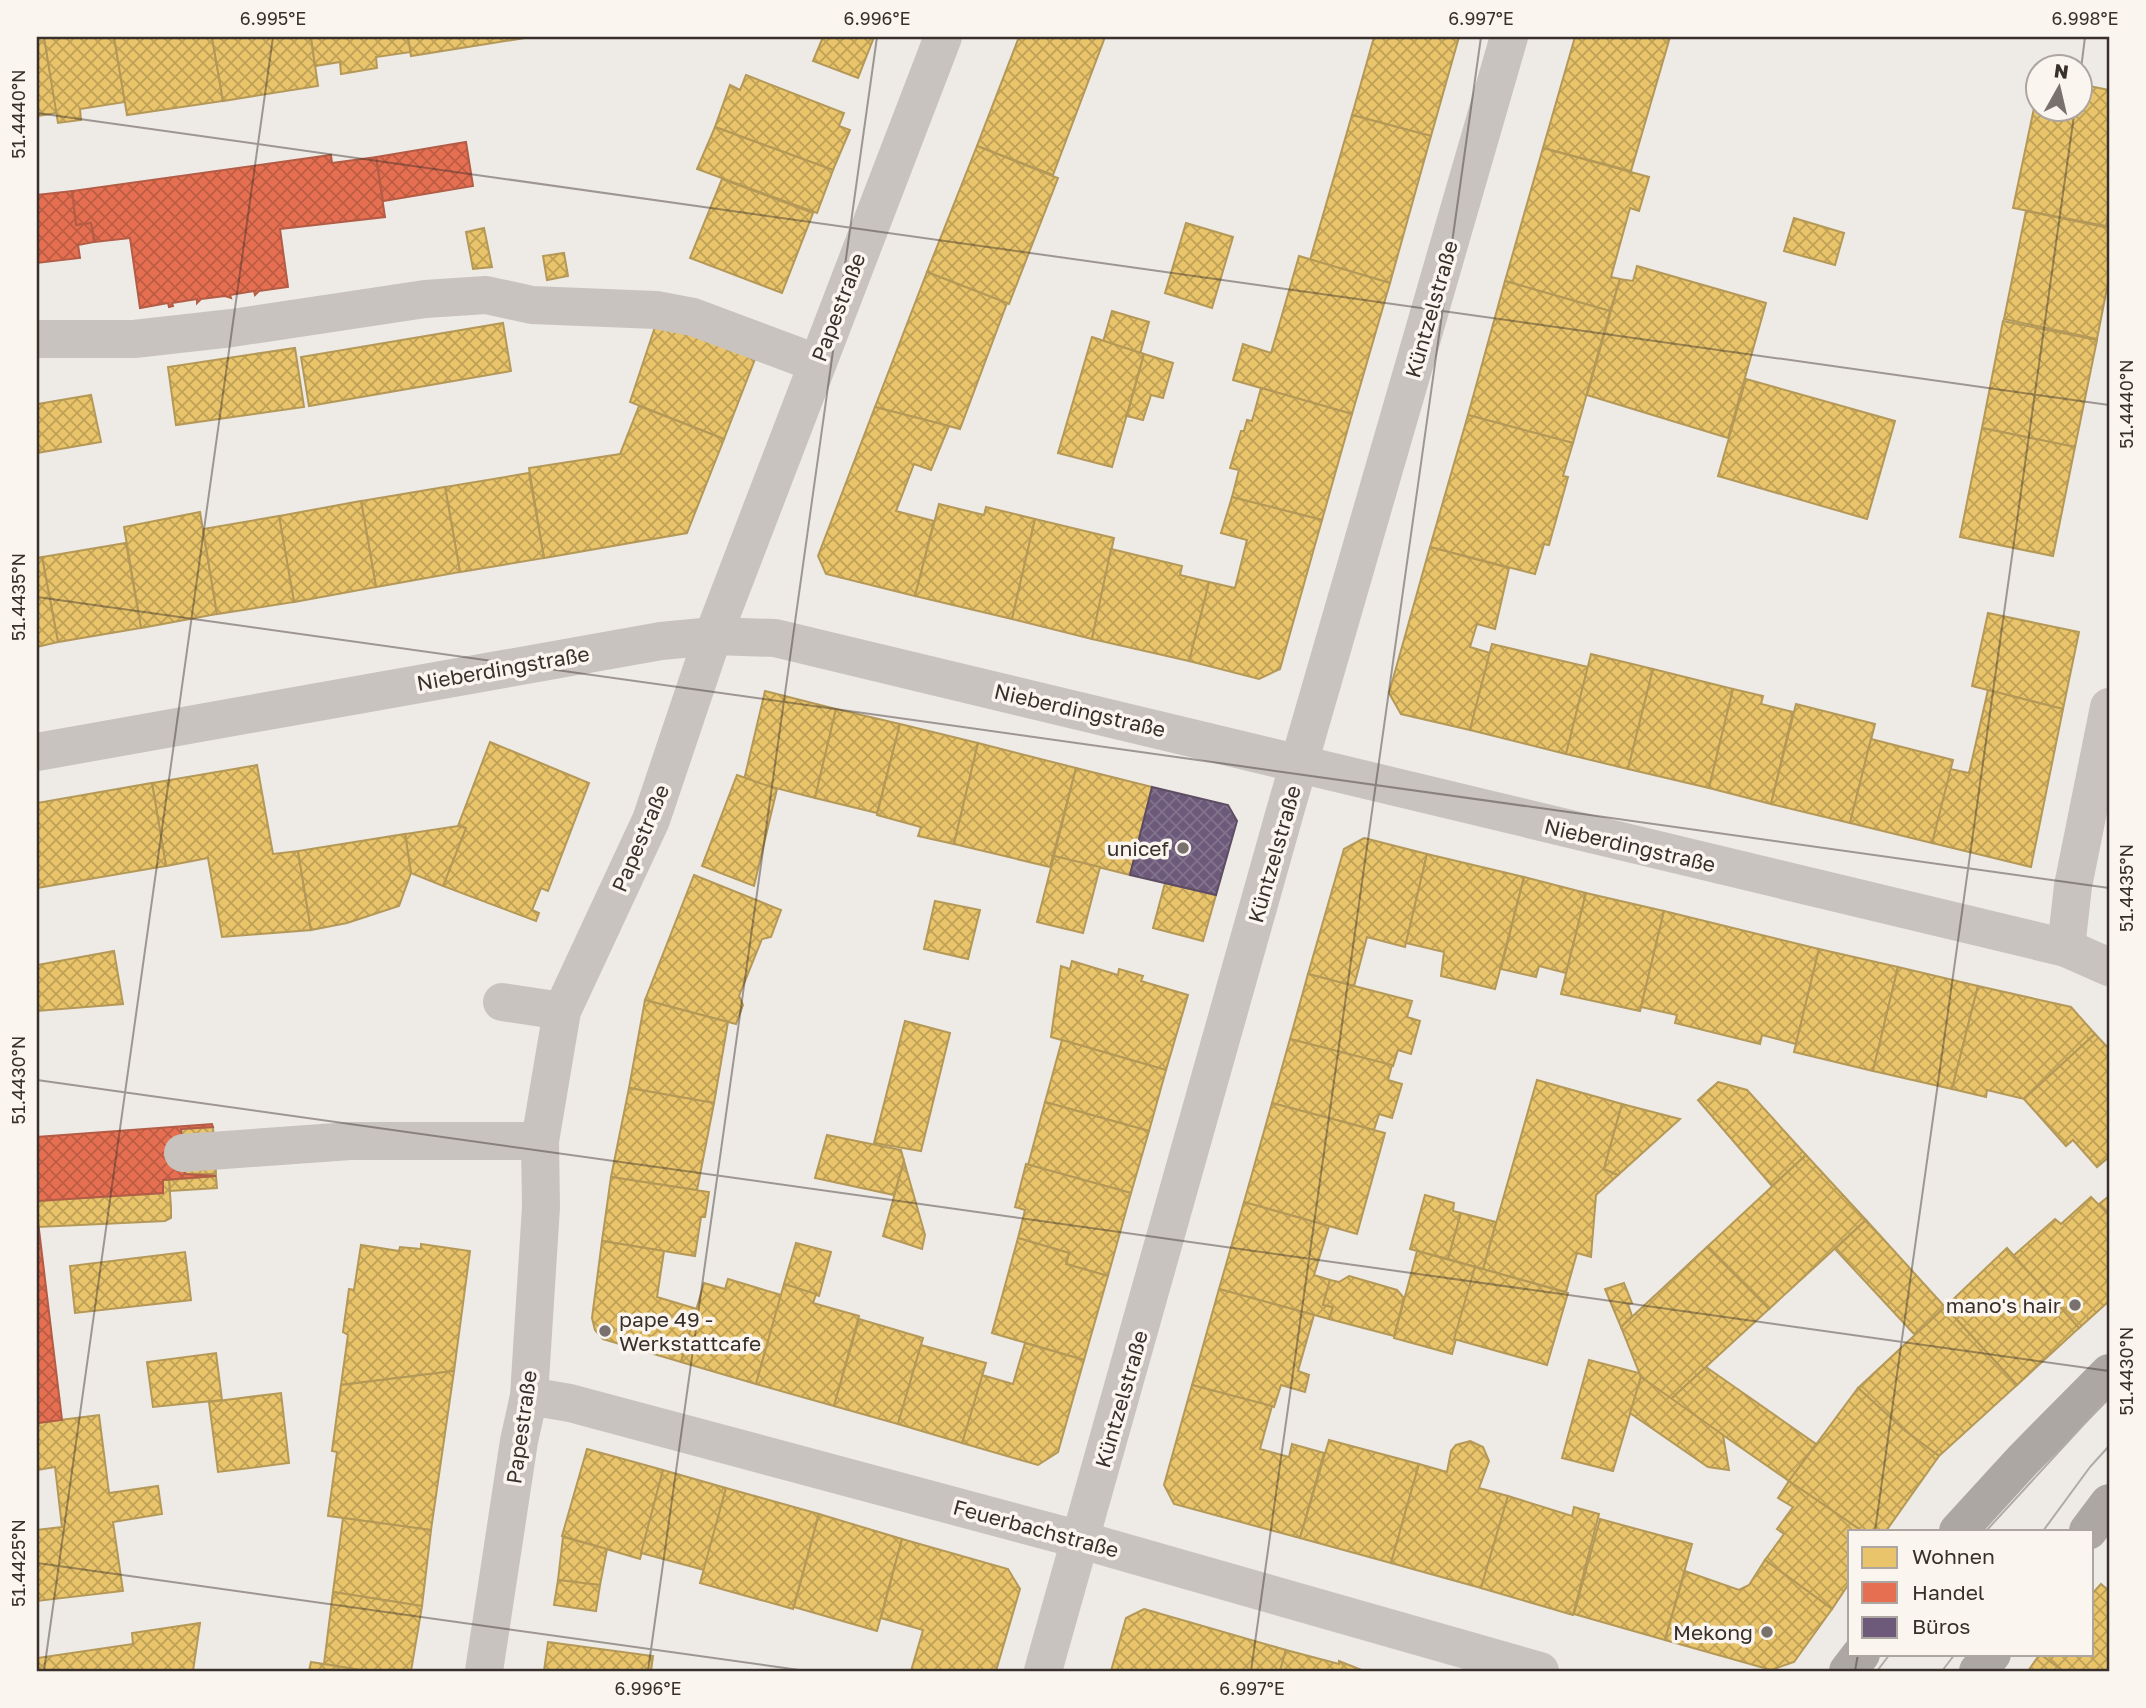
<svg xmlns="http://www.w3.org/2000/svg" width="2146" height="1708" font-family="'Golos Text',sans-serif">
<style>
.homes{fill:url(#homes-cross-hatch);stroke:#b49857;stroke-width:2}
.shops{fill:url(#shops-cross-hatch);stroke:#b35c46;stroke-width:2}
.offices{fill:url(#offices-cross-hatch);stroke:#5d4d63;stroke-width:2}
.lines{fill:none;stroke-linecap:round;stroke-linejoin:round}
.minor{stroke:#c8c3be;stroke-width:38}
.major{stroke:#ada7a3;stroke-width:38}
.tram{stroke:#b0aba8;stroke-width:2}
.ticks{fill:none;stroke:#39302c;stroke-width:2;stroke-opacity:0.45}
.poi-dot{fill:#78716d;stroke:#faf5ee;stroke-width:2.5}
.labels{text-anchor:middle;dominant-baseline:central;stroke-width:7;stroke-linejoin:round;paint-order:stroke}
.street-label{font-size:21px;fill:#39302c;stroke:#faf5ee}
.poi-label{font-size:21px;fill:#39302c;stroke:#faf5ee;text-anchor:end}
.neatline{fill:none;stroke:#39302c;stroke-width:2.5}
.ticks-label{font-size:18px;text-anchor:middle;fill:#39302c}
</style>
<defs>
<pattern id="homes-cross-hatch" width="8" height="8" patternUnits="userSpaceOnUse" patternTransform="scale(1.75)"><rect width="8" height="8" fill="#e9c46a"/><path d="M0 0l8 8M0 8l8-8" fill="none" stroke="#bea057"/></pattern>
<pattern id="shops-cross-hatch" width="8" height="8" patternUnits="userSpaceOnUse" patternTransform="scale(1.75)"><rect width="8" height="8" fill="#e76f51"/><path d="M0 0l8 8M0 8l8-8" fill="none" stroke="#bc5c43"/></pattern>
<pattern id="offices-cross-hatch" width="8" height="8" patternUnits="userSpaceOnUse" patternTransform="scale(1.75)"><rect width="8" height="8" fill="#6d597a"/><path d="M0 0l8 8M0 8l8-8" fill="none" stroke="#83738c"/></pattern>
</defs>
<rect width="100%" height="100%" fill="#eeeae6"/>
<!-- homes -->
<g class="homes">
<path d="M37 37H44L57 113 37 116Z"/>
<path d="M44 37H114L125 102 80 109 81 120 58 123Z"/>
<path d="M114 37H212L223 101 127 115Z"/>
<path d="M212 37H311L318 86 223 101Z"/>
<path d="M311 37H408L411 52 376 57 377 68 341 74 340 62 315 66Z"/>
<path d="M408 37H531L411 56Z"/>
<path d="M823 37H874L858 78 813 61Z"/>
<path d="M1019 37H1105L1053 175 977 146Z"/>
<path d="M1374 37H1459L1431 136 1352 115Z"/>
<path d="M1575 37H1670L1631 171 1543 148Z"/>
<path d="M746 75 844 113 839 126 850 130 833 170 715 127 730 85 740 90Z"/>
<path d="M2080 84 2109 90V211L2106 226 2013 208 2038 89V108H2080Z"/>
<path d="M1352 115 1431 136 1390 283 1310 260Z"/>
<path d="M715 127 833 170 817 213 697 169Z"/>
<path d="M977 146 1058 178 1009 304 927 272Z"/>
<path d="M1543 148 1649 177 1639 211 1630 208 1611 277 1620 279 1610 311 1505 281Z"/>
<path d="M722 179 813 213 782 293 690 258Z"/>
<path d="M2026 211 2109 228V278L2097 339 2004 319Z"/>
<path d="M1794 218 1844 233 1835 265 1784 251Z"/>
<path d="M1186 223 1233 237 1212 308 1165 293Z"/>
<path d="M484 228 492 267 473 269 466 232Z"/>
<path d="M564 253 568 276 547 280 543 256Z"/>
<path d="M1299 256 1390 283 1352 414 1233 380 1243 344 1271 353Z"/>
<path d="M1637 266 1766 303 1728 438 1587 395 1620 279 1633 281Z"/>
<path d="M927 272 1007 303 960 429 875 407Z"/>
<path d="M1505 281 1610 311 1573 443 1468 415Z"/>
<path d="M1112 311 1149 322 1140 354 1103 342Z"/>
<path d="M657 321 755 359 724 439 630 402Z"/>
<path d="M2003 321 2097 340 2075 447 1982 428Z"/>
<path d="M503 323 511 371 309 406 301 357Z"/>
<path d="M1092 337 1144 354 1112 467 1058 453Z"/>
<path d="M295 348 304 407 176 425 168 367Z"/>
<path d="M1144 354 1173 363 1163 398 1151 395 1143 420 1127 416Z"/>
<path d="M1746 379 1895 421 1867 519 1718 476Z"/>
<path d="M1261 388 1352 414 1322 520 1232 497 1239 470 1230 468 1241 431H1244L1247 420 1252 421Z"/>
<path d="M91 395 101 442 37 453V404Z"/>
<path d="M639 406 724 439 687 533 544 558 529 468 620 454Z"/>
<path d="M875 407 949 426 931 470 914 464 896 511 934 521 915 596 826 574 818 556Z"/>
<path d="M1468 415 1573 443 1563 476 1568 477 1549 545 1544 544 1535 574 1430 547Z"/>
<path d="M1982 428 2075 447 2053 556 1960 537Z"/>
<path d="M529 473 544 558 460 572 445 487Z"/>
<path d="M445 487 460 572 376 587 361 501Z"/>
<path d="M1232 497 1322 520 1280 669 1259 679 1189 661 1209 582 1235 588 1247 540 1221 533Z"/>
<path d="M361 501 376 587 294 602 279 516Z"/>
<path d="M939 504 984 515 986 507 1035 519 1012 619 915 596Z"/>
<path d="M200 512 217 614 141 628 124 527Z"/>
<path d="M279 516 294 602 217 614 203 529Z"/>
<path d="M1035 519 1114 538 1092 639 1012 619Z"/>
<path d="M126 543 141 628 58 642 42 557Z"/>
<path d="M1430 547 1509 568 1495 629 1477 624 1470 647 1490 653 1470 730 1401 714 1389 693Z"/>
<path d="M1111 549 1182 566 1180 575 1209 582 1189 661 1092 639Z"/>
<path d="M42 557 58 642 37 647V558Z"/>
<path d="M1988 613 2079 632 2063 709 1972 686Z"/>
<path d="M1492 644 1588 667 1566 754 1470 730Z"/>
<path d="M1591 654 1653 669 1628 769 1566 754Z"/>
<path d="M1653 669 1733 689 1709 788 1628 769Z"/>
<path d="M1733 689 1763 696 1761 704 1793 712 1771 804 1709 788Z"/>
<path d="M1988 690 2063 709 2031 867 1932 843 1950 769 1969 773Z"/>
<path d="M765 691 836 709 815 798 744 780Z"/>
<path d="M1796 704 1875 724 1850 823 1771 804Z"/>
<path d="M836 709 900 724 877 813 815 798Z"/>
<path d="M900 724 978 743 954 844 918 836 921 827 877 815Z"/>
<path d="M1871 739 1953 760 1932 843 1850 823Z"/>
<path d="M490 742 589 783 548 891 541 888 532 910 539 913 536 921 443 886 466 828 458 826Z"/>
<path d="M978 743 1076 768 1050 867 954 844Z"/>
<path d="M257 765 273 854 298 851 311 930 222 937 208 858 166 866 152 783Z"/>
<path d="M1076 768 1152 787 1130 875 1054 856Z"/>
<path d="M737 775 777 789 754 886 702 866Z"/>
<path d="M152 783 166 866 37 888V803Z"/>
<path d="M458 826 466 828 443 886 411 873 405 834Z"/>
<path d="M405 834 411 873 399 906 347 923 311 930 298 851Z"/>
<path d="M1364 838 1427 854 1405 947 1367 937 1354 986 1308 974 1344 849Z"/>
<path d="M1427 854 1524 877 1495 989 1441 976 1444 952 1406 943Z"/>
<path d="M1054 856 1100 867 1083 933 1037 922Z"/>
<path d="M694 875 781 910 771 937 762 939 739 996 743 1005 736 1024 645 1000Z"/>
<path d="M1524 877 1586 893 1566 973 1539 966 1536 977 1501 969Z"/>
<path d="M1165 883 1216 895 1203 941 1153 928Z"/>
<path d="M1586 893 1664 911 1640 1011 1561 994Z"/>
<path d="M935 901 980 910 968 959 924 949Z"/>
<path d="M1664 911 1819 949 1796 1044 1762 1035 1760 1044 1675 1023 1677 1015 1641 1007Z"/>
<path d="M1819 949 1898 967 1873 1071 1794 1052Z"/>
<path d="M114 951 123 1004 37 1011V965Z"/>
<path d="M1072 961 1118 975 1119 969 1143 976 1141 981 1188 995 1166 1070 1051 1037 1061 966 1070 969Z"/>
<path d="M1898 967 1978 986 1952 1089 1873 1071Z"/>
<path d="M1308 974 1412 1001 1407 1017 1420 1021 1411 1054 1398 1050 1393 1066 1290 1039Z"/>
<path d="M1978 986 2071 1007 2095 1034 2024 1099 1987 1090 1986 1097 1952 1089Z"/>
<path d="M645 1000 728 1022 714 1103 629 1088Z"/>
<path d="M905 1021 950 1033 921 1151 874 1143Z"/>
<path d="M2095 1034 2109 1049V1157L2097 1167 2073 1140 2066 1146 2024 1099Z"/>
<path d="M1290 1039 1392 1065 1388 1080 1402 1084 1392 1118 1379 1114 1374 1130 1272 1103Z"/>
<path d="M1062 1040 1166 1070 1149 1131 1045 1102Z"/>
<path d="M1537 1080 1622 1104 1604 1169 1618 1175 1596 1195 1591 1257 1577 1253 1566 1292 1483 1269Z"/>
<path d="M1718 1082 1747 1090 1806 1155 1772 1186 1698 1100Z"/>
<path d="M629 1088 714 1103 697 1190 611 1177Z"/>
<path d="M1045 1102 1149 1131 1131 1193 1028 1165Z"/>
<path d="M1272 1103 1385 1133 1357 1234 1244 1202Z"/>
<path d="M1622 1104 1680 1119 1618 1175 1604 1169Z"/>
<path d="M213 1127 216 1174H185L181 1129Z"/>
<path d="M827 1135 901 1150 904 1161 894 1195 815 1178Z"/>
<path d="M1806 1155 1866 1220 1769 1309 1707 1247Z"/>
<path d="M904 1161 925 1235 922 1249 883 1236Z"/>
<path d="M1026 1164 1131 1193 1108 1276 1066 1264 1069 1253 1018 1238 1025 1210 1015 1207Z"/>
<path d="M216 1176 217 1188 170 1191 169 1180Z"/>
<path d="M611 1177 709 1192 705 1217H701L695 1256 602 1241Z"/>
<path d="M163 1180H169L171 1207V1218L165 1221 38 1227 37 1201 163 1193Z"/>
<path d="M1425 1195 1454 1203 1453 1211 1461 1213 1448 1259 1410 1249Z"/>
<path d="M2109 1196V1215L2099 1204Z"/>
<path d="M2091 1197 2109 1215V1301L2079 1328 2013 1256 2055 1219 2061 1224Z"/>
<path d="M1244 1202 1329 1226 1314 1275 1330 1280 1323 1305 1333 1307 1329 1319 1219 1289Z"/>
<path d="M1461 1213 1496 1222 1483 1269 1448 1259Z"/>
<path d="M1866 1220 1945 1307 1915 1335 1835 1249Z"/>
<path d="M1018 1238 1069 1253 1066 1264 1108 1276 1084 1360 992 1333Z"/>
<path d="M602 1241 664 1251 657 1297 697 1309 681 1362 603 1339 595 1330 592 1318Z"/>
<path d="M796 1243 831 1252 819 1296 784 1284Z"/>
<path d="M421 1244 470 1251 454 1371 341 1385 348 1335 343 1332 349 1289 354 1290 361 1245 399 1251 400 1247 421 1249Z"/>
<path d="M1707 1247 1769 1309 1671 1399 1641 1377 1621 1327Z"/>
<path d="M2007 1248 2079 1328 2017 1385 1945 1307Z"/>
<path d="M1417 1251 1475 1267 1452 1354 1394 1338Z"/>
<path d="M185 1252 191 1300 75 1313 70 1266Z"/>
<path d="M1475 1267 1568 1293 1547 1365 1454 1339Z"/>
<path d="M1349 1276 1397 1290 1404 1298 1394 1336 1329 1319 1333 1307 1323 1305 1330 1280 1339 1282Z"/>
<path d="M728 1279 781 1295 756 1384 681 1362 704 1283 725 1289Z"/>
<path d="M1624 1283 1632 1303 1628 1304 1632 1316 1621 1327 1605 1289Z"/>
<path d="M784 1284 816 1294 813 1303 859 1316 834 1406 756 1384Z"/>
<path d="M1219 1289 1314 1315 1298 1371 1309 1375 1305 1392 1281 1385 1274 1407 1192 1385Z"/>
<path d="M1945 1307 2017 1385 1939 1456 1904 1430 1858 1388Z"/>
<path d="M859 1319 923 1338 898 1424 834 1406Z"/>
<path d="M1025 1343 1084 1360 1058 1452 1038 1465 962 1443 982 1375 1013 1384Z"/>
<path d="M921 1345 986 1363 962 1443 898 1424Z"/>
<path d="M216 1353 222 1400 153 1407 147 1362Z"/>
<path d="M1589 1360 1639 1373 1641 1377 1613 1471 1562 1458Z"/>
<path d="M1706 1367 1816 1444 1789 1481 1671 1399Z"/>
<path d="M454 1371 431 1530 328 1516 337 1452 332 1451 341 1385Z"/>
<path d="M1641 1377 1723 1435 1729 1470 1708 1467 1630 1413Z"/>
<path d="M1192 1385 1272 1406 1260 1449 1289 1457 1292 1444 1324 1453 1300 1538 1174 1504 1164 1485Z"/>
<path d="M1858 1388 1904 1430 1939 1456 1886 1531H1862L1789 1481Z"/>
<path d="M281 1393 289 1463 218 1472 209 1402Z"/>
<path d="M99 1415 109 1493 158 1486 162 1514 113 1522 123 1591 37 1601V1530L62 1527 55 1467 37 1470V1423Z"/>
<path d="M1329 1440 1419 1464 1391 1563 1300 1538Z"/>
<path d="M1470 1441 1483 1447 1489 1461 1479 1488 1508 1496 1481 1588 1391 1563 1419 1464 1447 1472 1451 1451 1456 1445Z"/>
<path d="M587 1449 663 1470 640 1559 562 1536Z"/>
<path d="M663 1470 726 1488 704 1570 641 1553Z"/>
<path d="M1789 1481 1862 1531H1850V1582L1832 1609 1765 1560 1784 1534 1777 1529 1793 1507 1778 1498Z"/>
<path d="M726 1488 819 1514 793 1609 700 1583Z"/>
<path d="M1508 1496 1572 1516 1574 1507 1599 1514 1573 1615 1481 1588Z"/>
<path d="M819 1514 902 1539 877 1631 794 1607Z"/>
<path d="M343 1518 431 1530 422 1606 333 1592Z"/>
<path d="M1600 1519 1692 1544 1665 1640 1574 1614Z"/>
<path d="M563 1537 607 1549 600 1585 558 1580Z"/>
<path d="M902 1539 1008 1569 1020 1589 996 1671H911L923 1630 881 1618Z"/>
<path d="M1765 1560 1832 1609 1794 1662 1771 1670 1665 1640 1685 1571 1739 1590 1749 1585Z"/>
<path d="M558 1580 600 1585 596 1611 554 1605Z"/>
<path d="M2101 1584 2109 1591V1671H2063L2040 1654H2092V1594Z"/>
<path d="M333 1592 422 1606 411 1671H366L324 1664Z"/>
<path d="M1144 1609 1286 1650 1280 1671H1111L1126 1618Z"/>
<path d="M200 1623 193 1671H37V1658L133 1644 132 1633Z"/>
<path d="M548 1642 653 1656 651 1671H544Z"/>
<path d="M1286 1650 1339 1664V1661L1364 1671H1280Z"/>
<path d="M2040 1654 2063 1671H2028Z"/>
<path d="M311 1662 324 1664 366 1671H309Z"/>
</g>
<!-- shops -->
<g class="shops">
<path d="M466 142 473 186 383 201 376 157Z"/>
<path d="M331 155 332 163 376 157 385 217 280 229 288 287 259 291 255 295 254 291 230 295 231 298 225 296 201 299 197 303V299L172 303 173 306 169 307 168 303 140 308 130 238 95 242 91 223 76 225 72 191Z"/>
<path d="M72 191 76 225 91 223 94 242 78 245 80 258 37 263V195Z"/>
<path d="M212 1124 213 1127 181 1129 183 1153 185 1174 216 1176 163 1180V1193L37 1201V1137Z"/>
<path d="M37 1213 62 1420 37 1423Z"/>
</g>
<!-- offices -->
<path class="offices" d="M1152 787 1228 805 1237 821 1216 895 1130 875Z"/>
<g class="lines">
<!-- minor -->
<g class="minor">
<path d="M37 339H134L232 328 425 299 486 295 532 305 656 310 693 317 816 363"/>
<path d="M37 752 661 641 713 636 775 638 2066 948 2109 967"/>
<path d="M2066 948 2073 886 2109 707"/>
<path d="M502 1002 562 1011"/>
<path d="M183 1153 350 1141H540"/>
<path d="M529 1396 570 1403 1081 1540 1540 1671"/>
<path d="M484 1671 519 1441 529 1396 541 1207 540 1141 562 1011 651 820 713 636 943 37"/>
<path d="M1043 1671 1286 808 1509 37"/>
</g>
<!-- major -->
<g class="major">
<path d="M1958 1531 2023 1460 2109 1373"/>
<path d="M2088 1531 2109 1503"/>
<path d="M1848 1671 1861 1654"/>
<path d="M1978 1671 1992 1654"/>
</g>
<!-- tram -->
<g class="tram">
<path d="M1986 1531 2109 1397"/>
<path d="M2043 1531 2090 1467 2109 1446"/>
<path d="M1877 1671 1890 1654"/>
<path d="M1942 1671 1955 1654"/>
</g>
</g>
<!-- ticks -->
<path class="ticks" d="M2080 77 2085 37M37 113 2109 405M37 597 2109 888M37 1080 2109 1371M1875 1531 2075 108M37 1563 806 1671M44 1671 273 37M648 1671 877 37M1251 1671 1481 37M1855 1671 1858 1654"/>
<!-- markers -->
<g class="poi-dot">
<circle cx="1183" cy="848" r="7"/>
<circle cx="2075" cy="1305" r="7"/>
<circle cx="605" cy="1331" r="7"/>
<circle cx="1767" cy="1632" r="7"/>
</g>
<g class="labels">
<!-- street labels -->
<g class="street-label">
<text transform="translate(838 307) rotate(-69)">Papestraße</text>
<text transform="translate(1431 309) rotate(-74)">Küntzelstraße</text>
<text transform="translate(503 668) rotate(-10)">Nieberdingstraße</text>
<text transform="translate(1080 710) rotate(13)">Nieberdingstraße</text>
<text transform="translate(640 838) rotate(-67)">Papestraße</text>
<text transform="translate(1630 845) rotate(13)">Nieberdingstraße</text>
<text transform="translate(1274 854) rotate(-74)">Küntzelstraße</text>
<text transform="translate(1121 1399) rotate(-74)">Küntzelstraße</text>
<text transform="translate(521 1427) rotate(-82)">Papestraße</text>
<text transform="translate(1036 1528) rotate(15)">Feuerbachstraße</text>
</g>
<!-- poi labels -->
<g class="poi-label">
<text x="1169" y="848">unicef</text>
<text x="2061" y="1305">mano's hair</text>
<text x="619" y="1319" text-anchor="start">pape 49 -<tspan x="619" dy="24">Werkstattcafe</tspan></text>
<text x="1753" y="1632">Mekong</text>
</g>
</g>
<!-- border -->
<rect width="2146" height="1708" fill="none" stroke="#faf5ee" stroke-width="77"/>
<!-- legend -->
<rect x="1848" y="1530" width="245" height="126" fill="#faf5ee" stroke="#ada6a0" stroke-width="2"/>
<rect x="1862" y="1547" width="35" height="21" fill="#e9c46a" stroke="#ada6a0" stroke-width="2"/>
<text x="1912" y="1564" font-size="21" fill="#39302c">Wohnen</text>
<rect x="1862" y="1582" width="35" height="21" fill="#e76f51" stroke="#ada6a0" stroke-width="2"/>
<text x="1912" y="1600" font-size="21" fill="#39302c">Handel</text>
<rect x="1862" y="1617" width="35" height="21" fill="#6d597a" stroke="#ada6a0" stroke-width="2"/>
<text x="1912" y="1634" font-size="21" fill="#39302c">Büros</text>
<!-- north arrow -->
<g transform="translate(2059 88) rotate(8)"><circle r="33" fill="#faf5ee" stroke="#ada6a0" stroke-width="2"/>
<path d="M0-5L12 26L0 18L-12 26Z" fill="#78716d"/>
<text y="-10" font-size="19" font-weight="bold" text-anchor="middle" fill="#39302c">N</text>
</g>
<rect x="38" y="38" width="2070" height="1632" class="neatline"/>
<g class="ticks-label">
<text x="273" y="25">6.995°E</text>
<text x="877" y="25">6.996°E</text>
<text x="1481" y="25">6.997°E</text>
<text x="2085" y="25">6.998°E</text>
<text transform="translate(19 114) rotate(-90)" y="6">51.4440°N</text>
<text transform="translate(2127 404) rotate(-90)" y="6">51.4440°N</text>
<text transform="translate(19 597) rotate(-90)" y="6">51.4435°N</text>
<text transform="translate(2127 888) rotate(-90)" y="6">51.4435°N</text>
<text transform="translate(19 1080) rotate(-90)" y="6">51.4430°N</text>
<text transform="translate(2127 1371) rotate(-90)" y="6">51.4430°N</text>
<text transform="translate(19 1563) rotate(-90)" y="6">51.4425°N</text>
<text x="648" y="1695">6.996°E</text>
<text x="1252" y="1695">6.997°E</text>
</g>
</svg>
